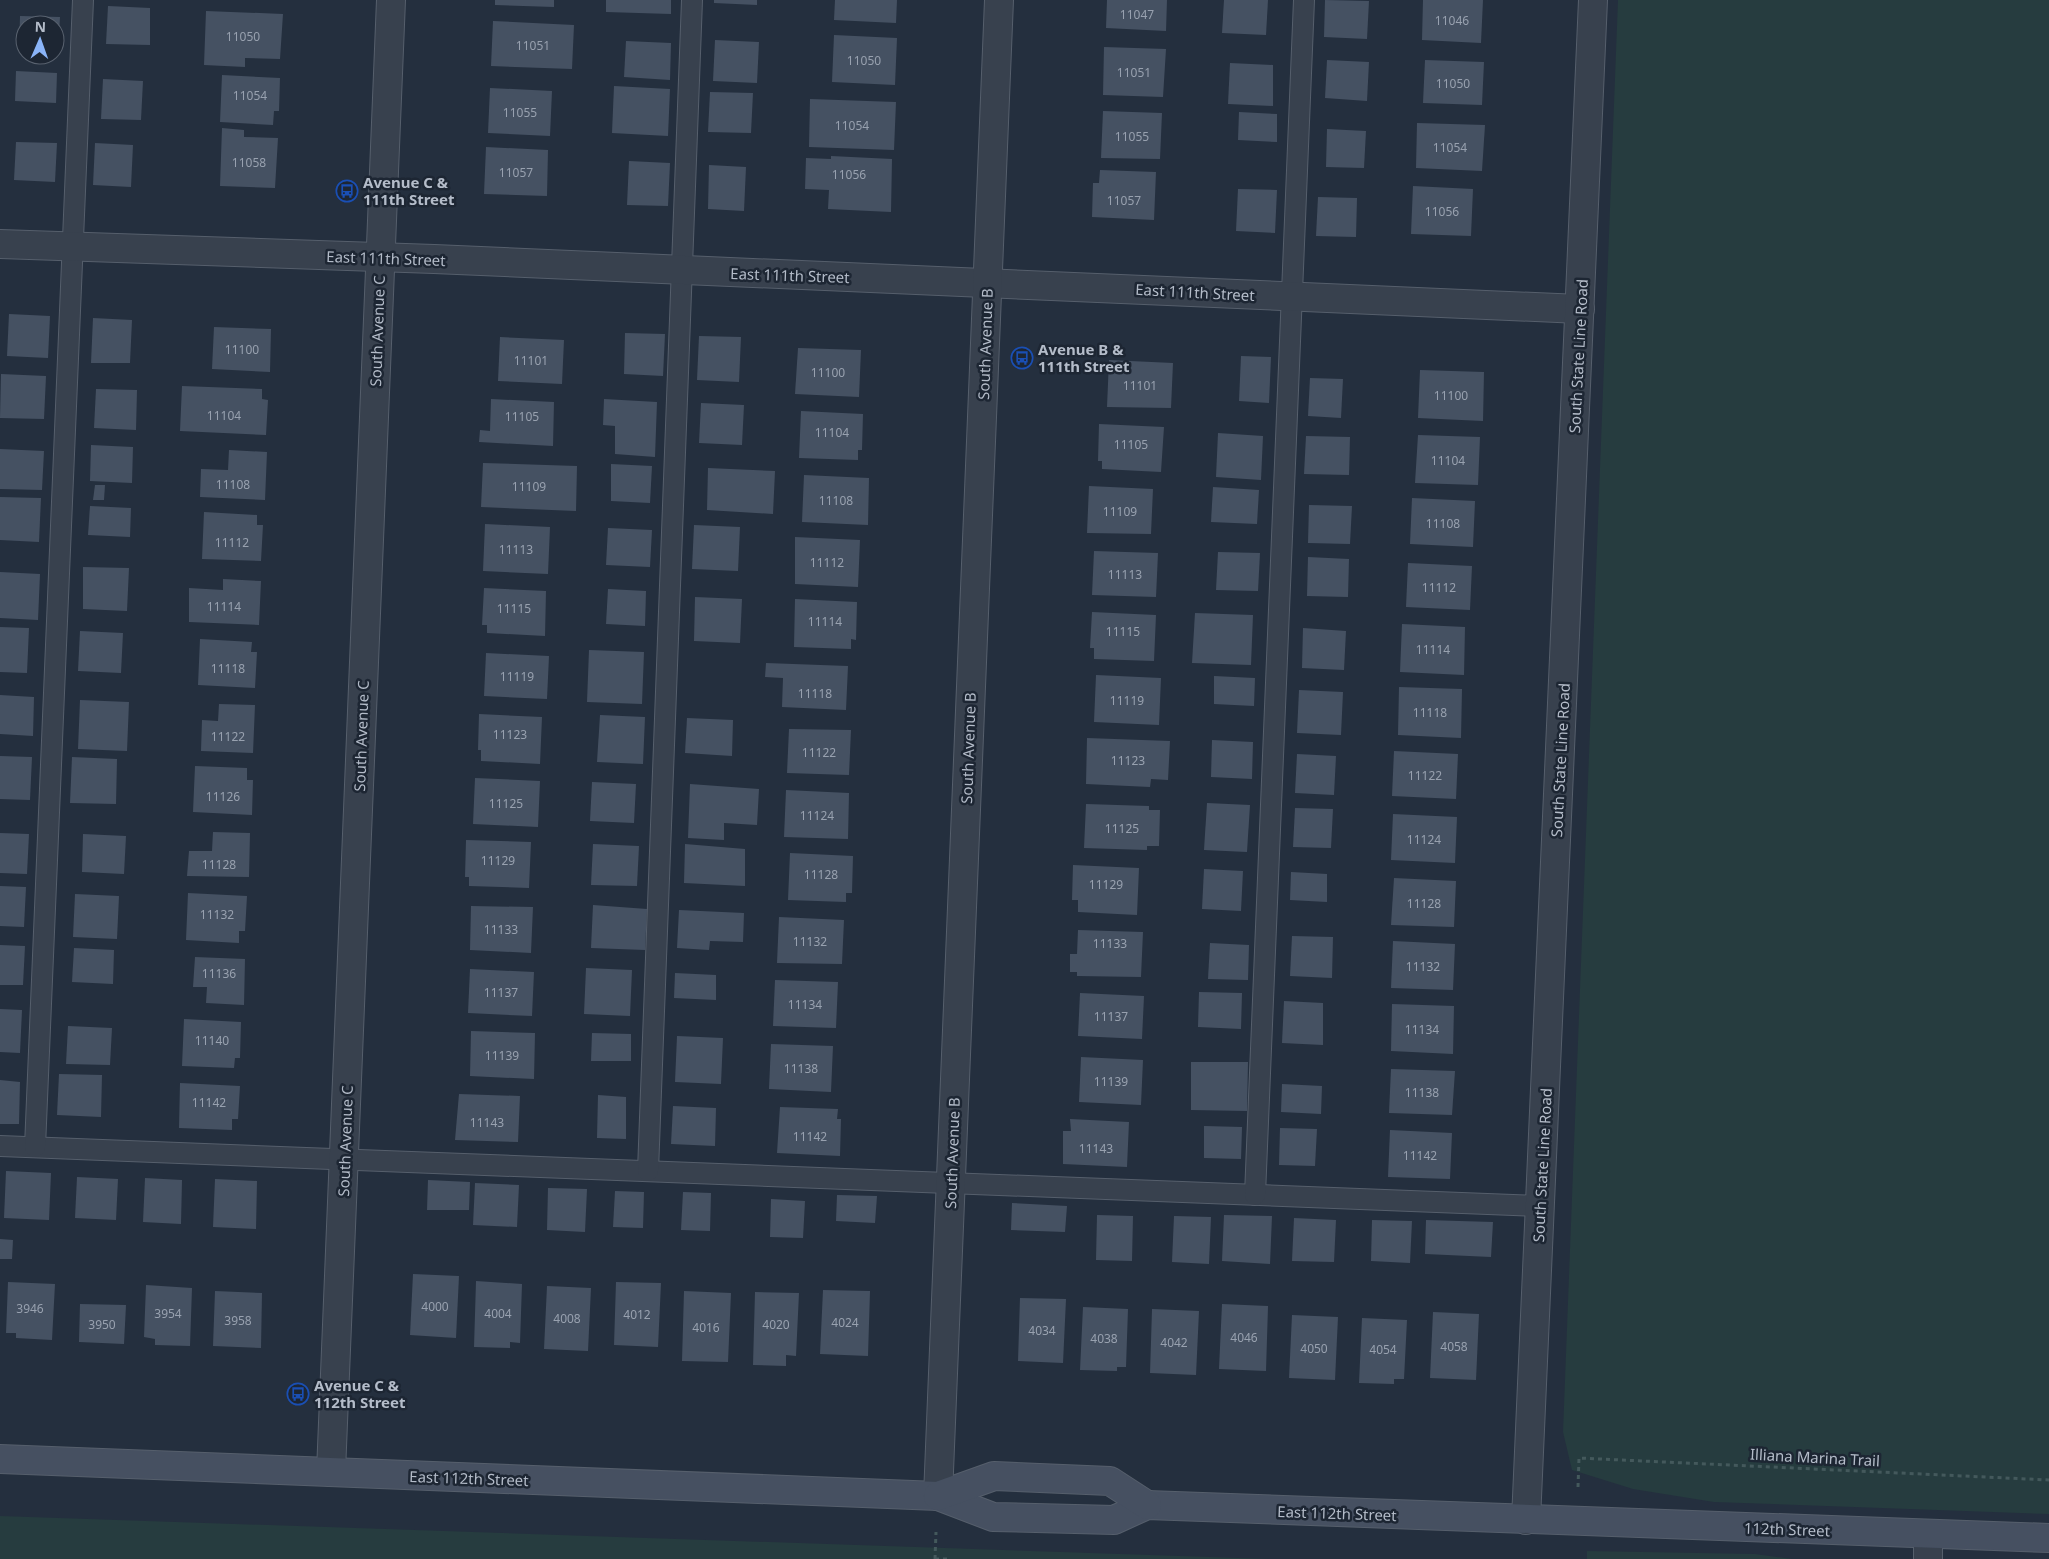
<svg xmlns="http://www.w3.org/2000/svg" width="2049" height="1559" font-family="'Noto Sans',sans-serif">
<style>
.green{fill:#263c3f}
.building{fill:#455162}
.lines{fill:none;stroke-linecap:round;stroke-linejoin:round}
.lane-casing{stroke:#565f6c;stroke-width:22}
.street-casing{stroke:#565f6c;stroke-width:30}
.secondary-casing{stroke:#565f6c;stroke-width:30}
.path{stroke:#44595c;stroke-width:3;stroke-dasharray:4 4;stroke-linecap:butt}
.lane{stroke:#38414e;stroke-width:20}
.street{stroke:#38414e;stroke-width:28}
.secondary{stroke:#465061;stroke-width:28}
.labels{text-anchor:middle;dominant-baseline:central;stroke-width:5;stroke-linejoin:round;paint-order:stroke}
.number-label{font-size:12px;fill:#98a1af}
.poi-label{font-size:15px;font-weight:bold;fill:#b4bcc9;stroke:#1d2633;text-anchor:start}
.street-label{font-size:15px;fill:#b4bcc9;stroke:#1d2633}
</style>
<rect width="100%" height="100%" fill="#242f3e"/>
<!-- green -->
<g class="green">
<path d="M1618 0H2049V1514L1714 1502 1633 1489 1572 1470 1563 1432Z"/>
<path d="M0 1516 1269 1559H0Z"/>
<path d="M1587 1551 1755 1554 1792 1559H1587Z"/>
</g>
<!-- building -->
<g class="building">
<path d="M495 0H554V7L495 5Z"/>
<path d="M606 0H671V14L606 12Z"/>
<path d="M714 0H757V5L714 3Z"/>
<path d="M835 0H897L896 23 834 20Z"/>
<path d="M1107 0H1167L1166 31 1106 28Z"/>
<path d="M1224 0H1268L1266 35 1222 33Z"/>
<path d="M1325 0 1369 1 1367 39 1324 37Z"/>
<path d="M1423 0H1483L1481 43 1422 40Z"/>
<path d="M108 6 150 8V45L106 44Z"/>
<path d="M206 11 283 14 280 59 245 58V67L204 65Z"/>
<path d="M20 16 60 17 58 54H55V25H25V53H19Z"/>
<path d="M493 21 574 25 572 69 491 66Z"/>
<path d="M834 35 897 38 895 85 832 82Z"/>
<path d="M715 40 759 42 757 83 713 81Z"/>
<path d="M626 41 671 43 670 80 624 77Z"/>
<path d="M1104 47 1166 49 1163 97 1103 95Z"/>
<path d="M1327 60 1369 62 1367 101 1325 98Z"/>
<path d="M1425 60 1484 62 1482 105 1423 103Z"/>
<path d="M1230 63 1273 65V106L1228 104Z"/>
<path d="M16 71 57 73 56 103 15 101Z"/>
<path d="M222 75 280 78 279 111H274L273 125 220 122Z"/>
<path d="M103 79 143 81 141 120 101 119Z"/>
<path d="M614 86 670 89 668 136 612 133Z"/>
<path d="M490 88 552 91 550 136 488 133Z"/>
<path d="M710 92 753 93 751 133 708 132Z"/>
<path d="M810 99 896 102 894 150 809 147Z"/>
<path d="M1103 111 1162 113 1160 159 1101 158Z"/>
<path d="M1239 112 1277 114V142L1238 140Z"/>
<path d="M1417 123 1485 125 1482 171 1416 168Z"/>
<path d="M222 128 244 130V137L278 138 275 188 220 186Z"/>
<path d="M1327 129 1366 131 1364 168 1326 167Z"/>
<path d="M16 142 57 143 55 182 14 180Z"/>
<path d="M95 143 133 145 131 187 93 185Z"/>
<path d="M486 147 548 150 547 196 484 194Z"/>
<path d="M831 156 892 159 891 212 828 209 829 190 805 189 806 158 831 159Z"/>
<path d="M629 161 670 163 668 206 627 205Z"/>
<path d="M709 165 746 167 744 211 708 209Z"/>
<path d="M1100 170 1156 172 1154 220 1092 217 1093 183H1099Z"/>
<path d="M1413 186 1473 189 1471 236 1411 234Z"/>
<path d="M1238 189 1277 190 1275 233 1236 231Z"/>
<path d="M1318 197 1357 198 1356 237 1316 236Z"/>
<path d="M9 314 50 316 48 358 7 356Z"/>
<path d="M93 318 132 320 130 363H91Z"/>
<path d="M214 327 271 329 270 372 212 369Z"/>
<path d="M625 333 665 334 663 376 624 374Z"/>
<path d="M699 336 741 337 739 382 697 380Z"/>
<path d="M500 337 564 340 562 384 498 381Z"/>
<path d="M798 348 861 350 859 397 795 394Z"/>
<path d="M1241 356 1271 357 1269 403 1239 401Z"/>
<path d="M1109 360 1173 363 1171 408 1107 407Z"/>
<path d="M1420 370 1484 372 1483 421 1418 418Z"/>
<path d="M1 374 46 376 44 419 0 418Z"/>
<path d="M1310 378 1343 379 1341 418 1308 416Z"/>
<path d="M182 386 262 389V399L268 400 266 435 180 431Z"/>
<path d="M96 389 137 390 136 430 94 428Z"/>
<path d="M491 399 554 402 553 446 479 442 480 430 490 431Z"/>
<path d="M604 399 657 402 655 457 615 454V426L603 425Z"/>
<path d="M701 403 744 405 742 445 699 443Z"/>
<path d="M801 411 863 414 862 450H858V460L799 458Z"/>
<path d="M1099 424 1164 427 1161 472 1102 469V461H1098Z"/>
<path d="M1218 433 1263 436 1261 480 1216 477Z"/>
<path d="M1418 435 1480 437 1478 485 1415 483Z"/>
<path d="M1306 436 1350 437 1349 475 1304 474Z"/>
<path d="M91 445 133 447 132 483 90 481Z"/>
<path d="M0 449 44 451 42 490 0 489Z"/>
<path d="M229 450 267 452 265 500 200 497 201 469 228 470Z"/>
<path d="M483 463 577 466 576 511 481 507Z"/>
<path d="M611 464 652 466 650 503 611 501Z"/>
<path d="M708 468 775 471 773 514 707 510Z"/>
<path d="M804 475 869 478 868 525 802 522Z"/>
<path d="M95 485H105L104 500H93Z"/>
<path d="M1089 486 1153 489 1151 534 1087 533Z"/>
<path d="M1213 487 1259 490 1257 524 1211 522Z"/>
<path d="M0 497 41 498 39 542 0 540Z"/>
<path d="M1412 498 1475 501 1473 547 1410 544Z"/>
<path d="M1309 505 1352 506 1350 544 1308 543Z"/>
<path d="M90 506 131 508 130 537 88 535Z"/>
<path d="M204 512 257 515V525H263L261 561 202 559Z"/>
<path d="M485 524 550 527 548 574 483 571Z"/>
<path d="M694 525 740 527 738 571 692 569Z"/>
<path d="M608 528 652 530 650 567 606 565Z"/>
<path d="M795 537 860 540 858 587 795 584Z"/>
<path d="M1094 551 1158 553 1156 597 1092 595Z"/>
<path d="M1218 552 1260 553 1258 591 1216 590Z"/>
<path d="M1308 557 1349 559 1348 597 1307 596Z"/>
<path d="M1408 563 1472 566 1470 610 1406 607Z"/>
<path d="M83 567 129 568 127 611 83 609Z"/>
<path d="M0 572 40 574 38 620 0 618Z"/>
<path d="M223 579 261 581 259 625 189 622V588L223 590Z"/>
<path d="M484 588 546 591 545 636 487 633V625H482Z"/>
<path d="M608 589 646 591 645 626 606 624Z"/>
<path d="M695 597 742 599 740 643 694 641Z"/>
<path d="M795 599 857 602 856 640 851 639V649L794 647Z"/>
<path d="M1092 612 1156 615 1154 661 1094 659V648H1090Z"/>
<path d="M1195 613 1253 615 1251 665 1192 663Z"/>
<path d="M1402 624 1465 627 1464 675 1400 672Z"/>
<path d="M0 627 29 628 27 673 0 672Z"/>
<path d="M1303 628 1346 631 1344 670 1302 668Z"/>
<path d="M80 631 123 633 121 673 78 671Z"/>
<path d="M200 639 252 642 251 652H257L255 688 198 685Z"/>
<path d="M589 650 644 652 642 704 587 702Z"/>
<path d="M486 653 549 656 547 699 484 696Z"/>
<path d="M766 663 848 666 846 710 782 707 783 678 765 677Z"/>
<path d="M1096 675 1161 678 1159 725 1094 722Z"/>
<path d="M1214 676 1255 678 1254 706 1214 704Z"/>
<path d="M1399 687 1462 689 1461 738 1398 735Z"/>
<path d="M1299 690 1343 692 1341 735 1297 733Z"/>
<path d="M0 695 34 697 33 736 0 734Z"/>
<path d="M80 700 129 702 127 751 78 749Z"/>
<path d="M219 704 255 705 253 753 201 751 202 720 218 721Z"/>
<path d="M479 714 542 717 540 764 481 761V750H478Z"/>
<path d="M600 715 645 717 643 764 597 762Z"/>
<path d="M687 718 733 720 732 756 685 753Z"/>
<path d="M789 729 851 730 849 775 787 773Z"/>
<path d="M1087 738 1170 741 1168 780 1151 779 1150 787 1086 784Z"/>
<path d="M1212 740 1253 742 1252 779 1211 777Z"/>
<path d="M1394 751 1458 754 1456 799 1392 796Z"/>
<path d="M1297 754 1336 756 1334 795 1295 793Z"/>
<path d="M0 756 32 757 30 800 0 799Z"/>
<path d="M72 757 117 759 116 804 70 803Z"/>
<path d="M195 766 247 768V780H253L252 815 193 812Z"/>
<path d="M475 778 540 781 538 827 473 824Z"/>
<path d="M592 782 636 784 634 823 590 821Z"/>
<path d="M690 784 759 789 757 825 724 823V840L688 838Z"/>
<path d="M786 790 849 793 848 839 784 837Z"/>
<path d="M1207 803 1250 805 1247 852 1204 850Z"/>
<path d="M1086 804 1149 806V810H1160L1159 846H1147V850L1084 848Z"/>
<path d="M1295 808 1333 809 1331 848 1293 847Z"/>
<path d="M1393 814 1457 817 1455 863 1391 860Z"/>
<path d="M213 832 250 833 249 877 187 876 189 851H212Z"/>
<path d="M0 833 29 834 27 874 0 873Z"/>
<path d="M83 834 126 836 124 874 82 872Z"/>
<path d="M466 840 531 842 529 888 469 886V877H465Z"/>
<path d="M593 844 639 846 637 886 591 885Z"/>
<path d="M685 844 745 849V886L684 883Z"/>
<path d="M790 853 853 856 852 893H846V902L788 900Z"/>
<path d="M1073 865 1139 868 1137 915 1078 912V900H1072Z"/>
<path d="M1204 869 1243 871 1241 911 1202 909Z"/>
<path d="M1291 872 1327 874V902L1290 900Z"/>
<path d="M1394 878 1456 881 1454 927 1391 925Z"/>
<path d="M0 886 26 887 24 927 0 926Z"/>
<path d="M188 893 247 896 245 931H239V943L186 940Z"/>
<path d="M75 894 119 896 117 939 73 937Z"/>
<path d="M593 905 647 909 645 950 591 948Z"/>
<path d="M471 906 533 907 531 953 470 950Z"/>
<path d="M679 910 744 913 743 942 710 941 709 950 677 948Z"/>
<path d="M779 917 844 920 842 964 777 963Z"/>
<path d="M1078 930 1143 932 1141 977 1077 976V972H1070V954H1077Z"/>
<path d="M1292 936 1333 937 1332 978 1290 976Z"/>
<path d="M1393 941 1455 944 1453 990 1391 988Z"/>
<path d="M1210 943 1249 945 1248 980 1208 979Z"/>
<path d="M0 945 25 946 23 985H0Z"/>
<path d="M74 948 114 950 113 984 72 982Z"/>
<path d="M195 957 245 959 244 1005 206 1003 207 987H193Z"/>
<path d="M586 968 632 970 630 1016 584 1014Z"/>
<path d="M470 969 534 972 532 1016 468 1013Z"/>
<path d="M675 973 716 975V1000L674 998Z"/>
<path d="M775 980 838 982 836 1028 773 1026Z"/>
<path d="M1199 992 1242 993 1241 1029 1198 1027Z"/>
<path d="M1080 993 1144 996 1142 1039 1078 1036Z"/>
<path d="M1284 1001 1323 1003V1045L1282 1043Z"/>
<path d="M1392 1004 1454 1006 1453 1054 1391 1051Z"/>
<path d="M0 1009 22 1010 20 1053 0 1052Z"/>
<path d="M184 1019 241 1022 240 1058H235L234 1068 182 1066Z"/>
<path d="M68 1026 112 1028 110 1065 66 1064Z"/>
<path d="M471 1031 535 1033 534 1079 470 1076Z"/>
<path d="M592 1033 631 1034V1061H591Z"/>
<path d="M677 1036 723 1038 721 1084 675 1082Z"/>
<path d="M771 1044 833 1046 831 1092 769 1089Z"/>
<path d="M1081 1057 1143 1060 1141 1105 1079 1102Z"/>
<path d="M1191 1062H1248L1247 1111 1191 1110Z"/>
<path d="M1391 1069 1455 1071 1452 1115 1389 1113Z"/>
<path d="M59 1074 102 1075 101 1117 57 1115Z"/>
<path d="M0 1080 20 1082 19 1124H0Z"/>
<path d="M180 1083 240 1086 238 1119H232V1130L179 1128Z"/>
<path d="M1282 1084 1322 1086 1321 1114 1281 1112Z"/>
<path d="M459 1094 520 1096 518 1142 455 1140Z"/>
<path d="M598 1095 626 1097V1139L597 1138Z"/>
<path d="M673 1106 716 1108 715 1146 671 1144Z"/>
<path d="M780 1107 838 1109 837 1119H841L840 1156 777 1153Z"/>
<path d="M1070 1119 1129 1122 1127 1167 1063 1164V1131H1071Z"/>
<path d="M1204 1126 1242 1127 1241 1159 1204 1158Z"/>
<path d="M1280 1128 1317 1129 1315 1166 1279 1165Z"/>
<path d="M1390 1130 1452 1133 1450 1179 1388 1177Z"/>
<path d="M6 1171 51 1173 49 1220 4 1218Z"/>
<path d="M77 1177 118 1179 116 1220 75 1218Z"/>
<path d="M145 1178 182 1180 181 1224 143 1222Z"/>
<path d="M215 1179 257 1181 256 1229 213 1227Z"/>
<path d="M428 1180 470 1182 469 1210H427Z"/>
<path d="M475 1183 519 1185 517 1227 473 1225Z"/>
<path d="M548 1188 587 1189 585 1232 547 1230Z"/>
<path d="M615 1191 644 1192 643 1228 613 1227Z"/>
<path d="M683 1192 711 1193 710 1231 681 1230Z"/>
<path d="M837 1195 877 1196 875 1223 836 1221Z"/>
<path d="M771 1199 805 1201 803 1238 770 1237Z"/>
<path d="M1012 1203 1067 1206 1065 1232 1011 1230Z"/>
<path d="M1097 1215 1133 1216 1132 1261 1096 1260Z"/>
<path d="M1224 1215 1272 1216 1270 1264 1222 1261Z"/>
<path d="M1174 1216 1211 1217 1209 1264 1172 1262Z"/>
<path d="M1294 1218 1336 1220 1334 1262 1292 1261Z"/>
<path d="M1372 1220 1412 1221 1410 1263 1371 1261Z"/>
<path d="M1426 1220 1493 1222 1491 1257 1425 1254Z"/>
<path d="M0 1239 13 1240 12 1259H0Z"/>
<path d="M413 1274 459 1276 456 1338 410 1335Z"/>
<path d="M476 1281 522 1284 520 1343 510 1342V1348L474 1347Z"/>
<path d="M8 1282 55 1284 52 1340 16 1338V1333H6Z"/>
<path d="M616 1282 661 1283 658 1347 614 1345Z"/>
<path d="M146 1285 192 1288 190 1346 155 1345V1339L144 1337Z"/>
<path d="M547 1286 591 1288 588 1351 544 1349Z"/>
<path d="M823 1290 870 1291 868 1356 820 1354Z"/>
<path d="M215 1291 262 1293 261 1348 213 1346Z"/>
<path d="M684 1291 731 1293 728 1362 682 1361Z"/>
<path d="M755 1292 799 1293 796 1356 786 1355V1366L753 1365Z"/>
<path d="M1020 1298 1066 1299 1063 1363 1018 1361Z"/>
<path d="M80 1304 126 1305 124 1344 79 1342Z"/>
<path d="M1222 1304 1268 1306 1266 1371 1219 1369Z"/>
<path d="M1083 1307 1128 1309 1126 1367H1117V1371L1080 1370Z"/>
<path d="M1152 1309 1199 1311 1196 1375 1150 1373Z"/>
<path d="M1433 1312 1479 1314 1476 1380 1430 1378Z"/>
<path d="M1292 1315 1338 1317 1335 1380 1289 1378Z"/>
<path d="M1362 1318 1407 1320 1404 1379H1394V1384L1359 1383Z"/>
</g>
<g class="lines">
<!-- lane casing -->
<g class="lane-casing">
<g id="lane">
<path d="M0 1146 1540 1206"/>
<path d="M35 1147 83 0"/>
<path d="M648 1171 692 0"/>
<path d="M1255 1195 1304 0"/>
</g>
</g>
<!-- street casing -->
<g class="street-casing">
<g id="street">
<path d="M0 244 434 259 1580 309"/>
<path d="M331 1472 391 0"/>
<path d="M938 1496 999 0"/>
<path d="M1526 1520 1593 0"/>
<path d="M1928 1559V1534"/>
</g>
</g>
<!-- secondary casing -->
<g class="secondary-casing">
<g id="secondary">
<path d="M0 1459 938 1496 993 1517 1114 1520 1147 1505 2049 1538"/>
<path d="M938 1496 994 1476 1110 1481 1147 1505"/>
</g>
</g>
<!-- path -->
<g class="path">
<path d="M1578 1487 1579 1458 2049 1480"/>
<path d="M935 1559 936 1532"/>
<path d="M935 1559H948"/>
</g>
<!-- lane -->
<use href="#lane" class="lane"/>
<!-- street -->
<use href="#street" class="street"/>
<!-- secondary -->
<use href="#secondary" class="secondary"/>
</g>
<!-- icons -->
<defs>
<g id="bus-ring" transform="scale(1.125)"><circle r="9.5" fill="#1d2633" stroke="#1a4fb4" stroke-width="1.5"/><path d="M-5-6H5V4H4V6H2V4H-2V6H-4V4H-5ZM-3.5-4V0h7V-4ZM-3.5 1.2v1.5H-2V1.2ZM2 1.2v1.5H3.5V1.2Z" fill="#1a4fb4"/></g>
</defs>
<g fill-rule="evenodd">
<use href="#bus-ring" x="347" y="191"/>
<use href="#bus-ring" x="1022" y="358"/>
<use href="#bus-ring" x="298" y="1394"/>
</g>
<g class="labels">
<!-- number labels -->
<g class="number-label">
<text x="1137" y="14">11047</text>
<text x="1452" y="20">11046</text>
<text x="243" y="36">11050</text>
<text x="533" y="45">11051</text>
<text x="864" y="60">11050</text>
<text x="1134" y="72">11051</text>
<text x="1453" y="83">11050</text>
<text x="250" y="95">11054</text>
<text x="520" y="112">11055</text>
<text x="852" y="125">11054</text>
<text x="1132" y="136">11055</text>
<text x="1450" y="147">11054</text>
<text x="249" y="162">11058</text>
<text x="516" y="172">11057</text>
<text x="849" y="174">11056</text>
<text x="1124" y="200">11057</text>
<text x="1442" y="211">11056</text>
<text x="242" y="349">11100</text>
<text x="531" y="360">11101</text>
<text x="828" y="372">11100</text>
<text x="1140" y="385">11101</text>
<text x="1451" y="395">11100</text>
<text x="224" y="415">11104</text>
<text x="522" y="416">11105</text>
<text x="832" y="432">11104</text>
<text x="1131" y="444">11105</text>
<text x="1448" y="460">11104</text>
<text x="233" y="484">11108</text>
<text x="529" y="486">11109</text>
<text x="836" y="500">11108</text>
<text x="1120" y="511">11109</text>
<text x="1443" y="523">11108</text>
<text x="232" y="542">11112</text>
<text x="516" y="549">11113</text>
<text x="827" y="562">11112</text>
<text x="1125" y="574">11113</text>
<text x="1439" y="587">11112</text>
<text x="224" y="606">11114</text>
<text x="514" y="608">11115</text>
<text x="825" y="621">11114</text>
<text x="1123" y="631">11115</text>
<text x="1433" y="649">11114</text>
<text x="228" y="668">11118</text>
<text x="517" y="676">11119</text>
<text x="815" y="693">11118</text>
<text x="1127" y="700">11119</text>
<text x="1430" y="712">11118</text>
<text x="510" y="734">11123</text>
<text x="228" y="736">11122</text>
<text x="819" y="752">11122</text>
<text x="1128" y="760">11123</text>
<text x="1425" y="775">11122</text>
<text x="223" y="796">11126</text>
<text x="506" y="803">11125</text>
<text x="817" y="815">11124</text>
<text x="1122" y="828">11125</text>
<text x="1424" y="839">11124</text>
<text x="498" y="860">11129</text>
<text x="219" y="864">11128</text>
<text x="821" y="874">11128</text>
<text x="1106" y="884">11129</text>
<text x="1424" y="903">11128</text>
<text x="217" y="914">11132</text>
<text x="501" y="929">11133</text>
<text x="810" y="941">11132</text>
<text x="1110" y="943">11133</text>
<text x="1423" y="966">11132</text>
<text x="219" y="973">11136</text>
<text x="501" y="992">11137</text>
<text x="805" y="1004">11134</text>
<text x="1111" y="1016">11137</text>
<text x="1422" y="1029">11134</text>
<text x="212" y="1040">11140</text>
<text x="502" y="1055">11139</text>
<text x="801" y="1068">11138</text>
<text x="1111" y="1081">11139</text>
<text x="1422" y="1092">11138</text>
<text x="209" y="1102">11142</text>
<text x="487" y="1122">11143</text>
<text x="810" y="1136">11142</text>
<text x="1096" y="1148">11143</text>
<text x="1420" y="1155">11142</text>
<text x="435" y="1306">4000</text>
<text x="30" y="1308">3946</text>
<text x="168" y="1313">3954</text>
<text x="498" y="1313">4004</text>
<text x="637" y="1314">4012</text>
<text x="567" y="1318">4008</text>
<text x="238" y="1320">3958</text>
<text x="845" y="1322">4024</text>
<text x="102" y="1324">3950</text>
<text x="776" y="1324">4020</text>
<text x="706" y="1327">4016</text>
<text x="1042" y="1330">4034</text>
<text x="1244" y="1337">4046</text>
<text x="1104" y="1338">4038</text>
<text x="1174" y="1342">4042</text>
<text x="1454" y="1346">4058</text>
<text x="1314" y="1348">4050</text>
<text x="1383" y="1349">4054</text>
</g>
<!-- poi labels -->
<g class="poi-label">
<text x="363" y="182">Avenue C &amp;<tspan x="363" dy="17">111th Street</tspan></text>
<text x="1038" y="349">Avenue B &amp;<tspan x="1038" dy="17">111th Street</tspan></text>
<text x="314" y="1385">Avenue C &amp;<tspan x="314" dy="17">112th Street</tspan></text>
</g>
<!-- street labels -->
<g class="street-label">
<text transform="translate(386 258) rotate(2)">East 111th Street</text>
<text transform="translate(790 275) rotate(2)">East 111th Street</text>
<text transform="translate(1195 292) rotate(3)">East 111th Street</text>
<text transform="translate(377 331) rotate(-88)">South Avenue C</text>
<text transform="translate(985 344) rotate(-88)">South Avenue B</text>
<text transform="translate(1578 356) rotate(-87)">South State Line Road</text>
<text transform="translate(361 736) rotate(-88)">South Avenue C</text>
<text transform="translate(968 748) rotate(-88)">South Avenue B</text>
<text transform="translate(1560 760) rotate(-87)">South State Line Road</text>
<text transform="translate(345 1141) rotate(-88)">South Avenue C</text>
<text transform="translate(952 1153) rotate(-88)">South Avenue B</text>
<text transform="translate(1542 1165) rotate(-87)">South State Line Road</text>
<text transform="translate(1815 1457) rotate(3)">Illiana Marina Trail</text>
<text transform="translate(469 1478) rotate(2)">East 112th Street</text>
<text transform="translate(1337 1513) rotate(2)">East 112th Street</text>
<text transform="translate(1787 1529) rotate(2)">112th Street</text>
</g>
</g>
<!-- north arrow -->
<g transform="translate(40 40) rotate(2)"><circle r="24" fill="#1d2633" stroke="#59626f"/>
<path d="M0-4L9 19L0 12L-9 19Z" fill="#8ab4f8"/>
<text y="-8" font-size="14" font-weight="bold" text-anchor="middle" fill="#b4bcc9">N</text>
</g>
</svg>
